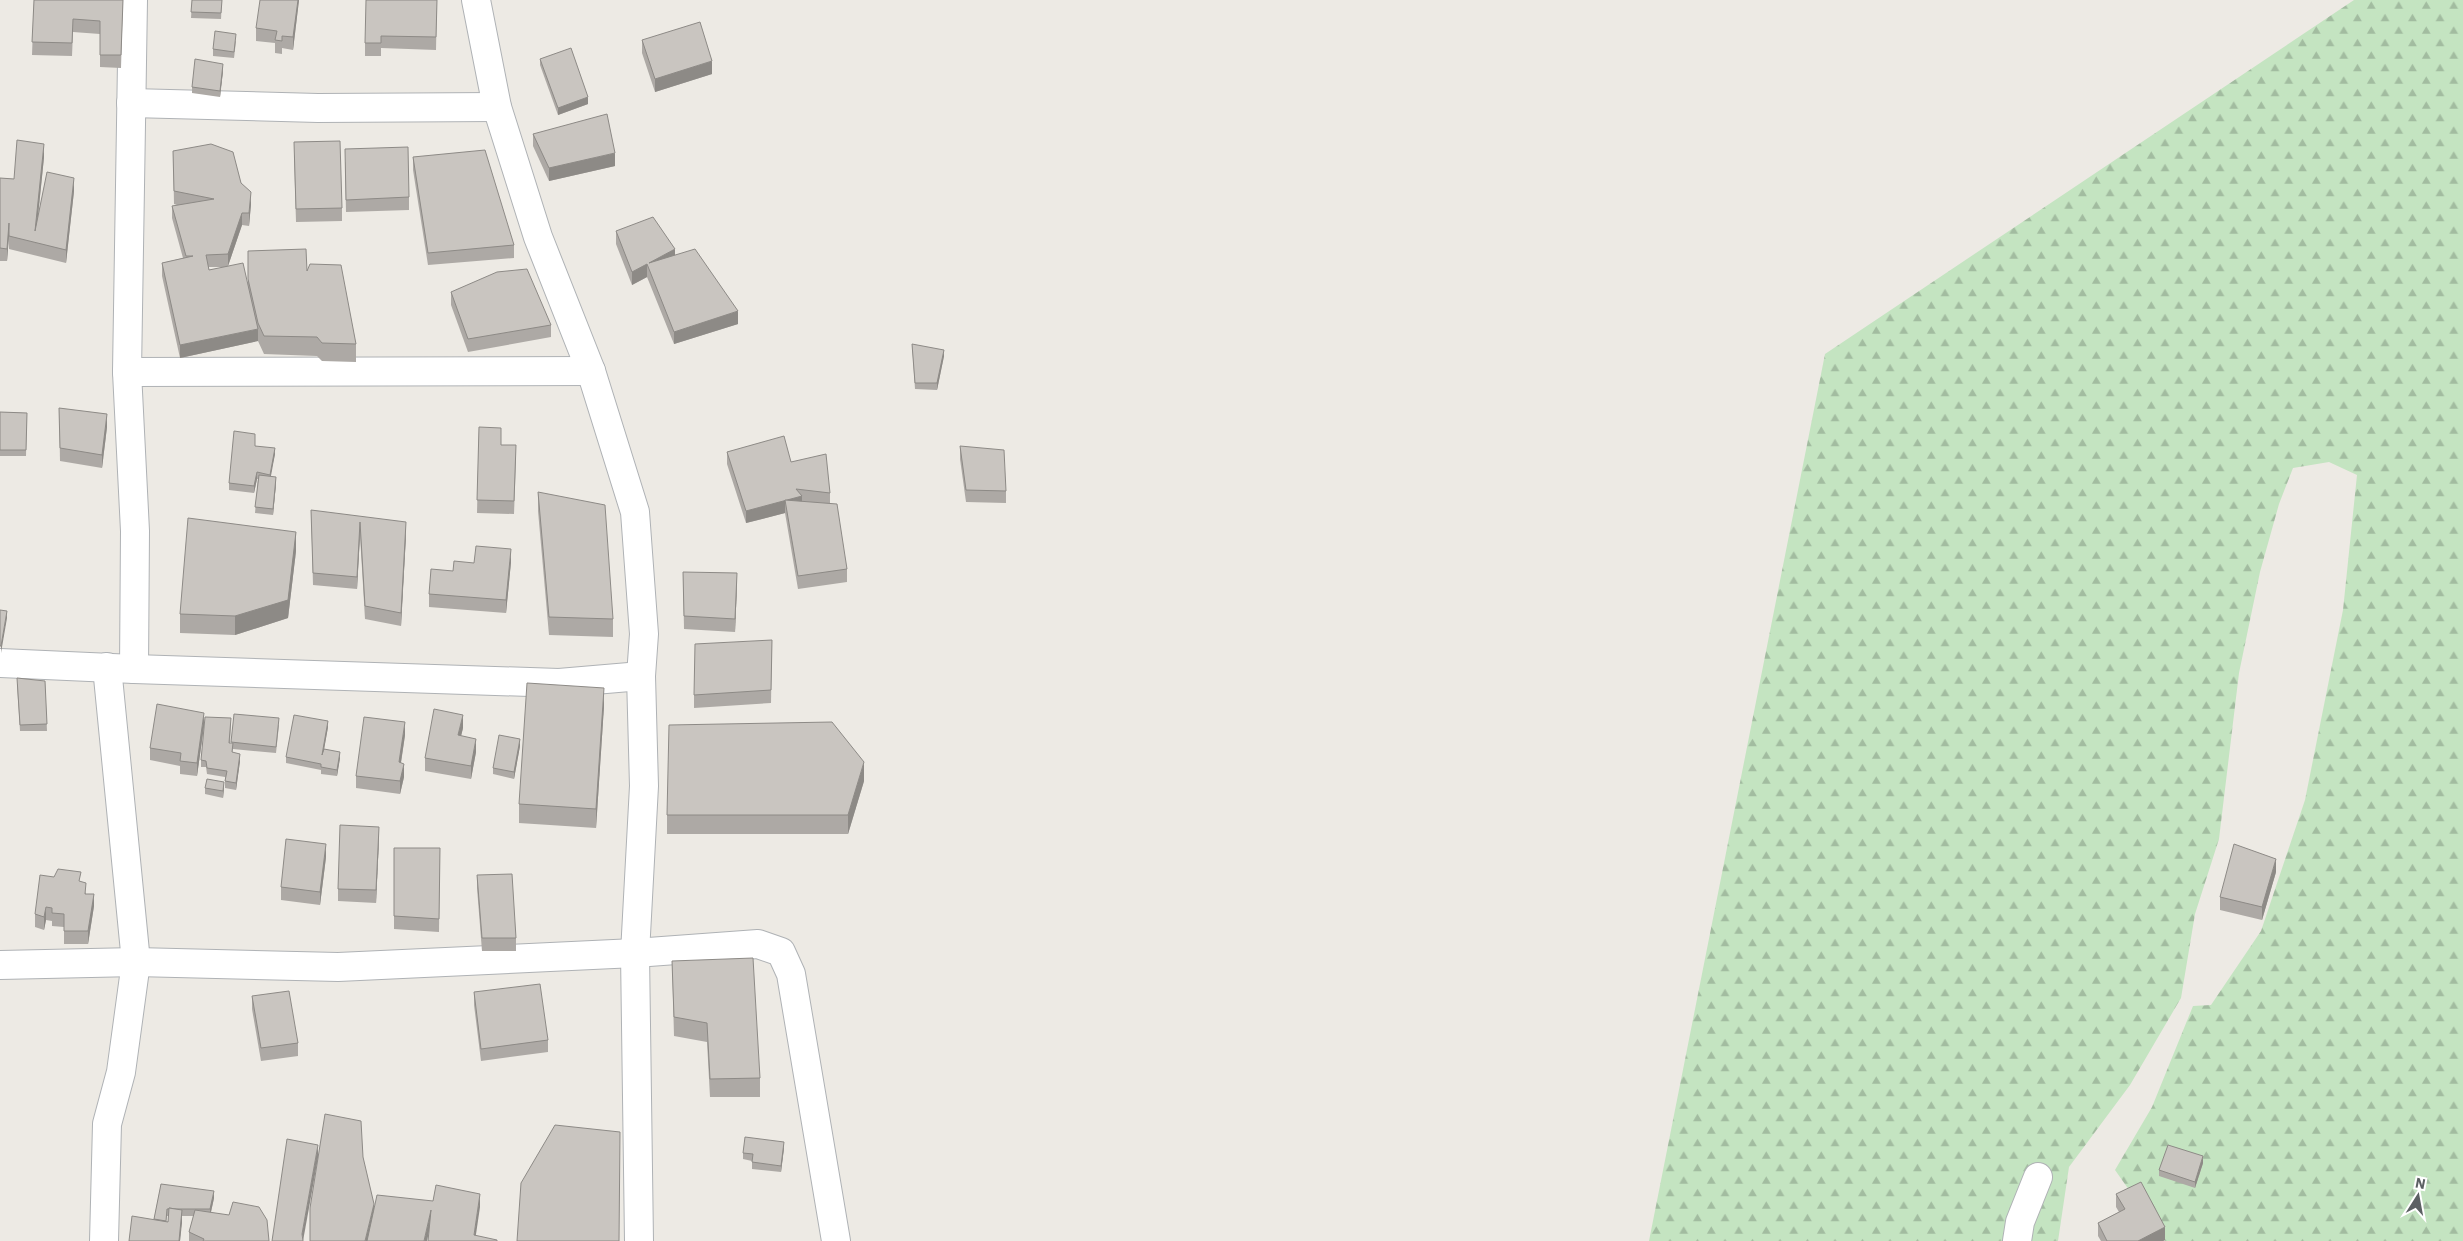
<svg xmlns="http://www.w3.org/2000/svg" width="2463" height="1241" font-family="'IBM Plex Sans',sans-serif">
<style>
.forest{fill:url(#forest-firs)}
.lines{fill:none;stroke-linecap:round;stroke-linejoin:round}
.street-casing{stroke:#afb2b5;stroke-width:30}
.street{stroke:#fff;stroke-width:28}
.wall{fill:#ada9a5;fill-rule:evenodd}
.shaded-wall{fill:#8d8a86}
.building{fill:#c9c5c0;stroke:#8d8a86}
</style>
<defs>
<pattern id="forest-firs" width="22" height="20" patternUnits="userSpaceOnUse" patternTransform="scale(1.25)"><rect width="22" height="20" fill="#c4e4c1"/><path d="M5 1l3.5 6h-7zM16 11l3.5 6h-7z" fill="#a2bca0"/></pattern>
</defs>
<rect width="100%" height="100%" fill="#edeae4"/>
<!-- forest -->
<path class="forest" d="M2354 0H2463V1241H2165L2115 1170 2152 1107 2193 1006 2211 1005 2261 931 2305 800 2343 610 2357 475 2329 462 2293 468 2279 504 2260 572 2239 673 2219 839 2195 914 2181 998 2130 1085 2069 1167 2058 1241H1649L1825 354Z"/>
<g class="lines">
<!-- street casing -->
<g class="street-casing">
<g id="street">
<path d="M133 0 127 372 135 531 134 669"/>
<path d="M476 0 497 107 538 237 591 371 635 512 644 634 641 676 644 786 635 953 639 1241"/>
<path d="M131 103 318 108 497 107"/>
<path d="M127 372 591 371"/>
<path d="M0 663 134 669 559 683 641 676"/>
<path d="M0 965 136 962 338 967 635 953 758 944 781 952 791 974 836 1241"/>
<path d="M104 1241 107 1124 121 1072 136 962 107 667"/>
<path d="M2017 1241 2020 1222 2038 1177"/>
</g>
</g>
<!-- street -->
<use href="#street" class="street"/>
</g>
<!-- wall -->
<g class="wall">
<path d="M34 0H123L121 68 100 67V34L73 32 72 56 32 55Z"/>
<path d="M192 0H222L221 19 191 18Z"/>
<path d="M299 0 293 50 282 48V54L275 53V43L256 41V28Z"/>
<path d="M437 0 436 50 381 48V56H365V43Z"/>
<path d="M642 40 712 74 655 92 642 53Z"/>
<path d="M236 41 234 58 213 56V49Z"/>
<path d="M540 59 588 104 558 115 540 65Z"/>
<path d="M223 71 220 97 192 93V87Z"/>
<path d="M533 134 615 166 549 181 533 146Z"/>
<path d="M173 151 241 183 251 204 249 226 242 225 228 266 248 284V251L307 271 356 344V362L322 361 317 356 264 354 258 341 180 358 162 276V263L183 258 172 218V206L177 205 174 204ZM209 267H226L209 270Z"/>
<path d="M294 155 342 208V221L296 222Z"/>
<path d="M44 157 38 217 74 191 66 263 9 249V236L7 261H0V178L14 179Z"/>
<path d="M413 157 514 245V258L428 265 413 170Z"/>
<path d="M345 162 409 197V210L346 212Z"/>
<path d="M616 231 675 255 738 324 674 344 647 277 632 285 616 244Z"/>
<path d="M451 292 551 325V337L468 352 451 305Z"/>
<path d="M912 344 944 356 937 390 915 389Z"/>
<path d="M59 408 107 427 102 468 60 461Z"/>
<path d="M0 412 27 413 26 456H0Z"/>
<path d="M479 427 501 445 516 458 514 514 477 513Z"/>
<path d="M255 446 275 454 270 477 276 484 273 515 255 513 258 479H257L254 493 229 490V483Z"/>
<path d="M960 446 1006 491V503L966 502 960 459Z"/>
<path d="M727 452 791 462 830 493V504L847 569V582L798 589 785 513 746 523 727 464Z"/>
<path d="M538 492 613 619V637L549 635 538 511Z"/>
<path d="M311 510 406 535 401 626 365 619 360 535 357 589 313 585Z"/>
<path d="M296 551 288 618 235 635 180 633V614Z"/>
<path d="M511 562 506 613 429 607V594L453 571 474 563Z"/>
<path d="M683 572 737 585 735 632 684 629Z"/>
<path d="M772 640 771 703 694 708V695Z"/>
<path d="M45 681 47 731H20L17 684Z"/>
<path d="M604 706 596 828 519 823V804Z"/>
<path d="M231 724 230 743H231L279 725 276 753 233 749 232 753 240 761 236 790 225 788V777L207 774 206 767H201V760Z"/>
<path d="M204 726 197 776 180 774V766L150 760V748Z"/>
<path d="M328 727 324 749 340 758 337 776 321 774V770L286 763V757Z"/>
<path d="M463 728 461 736 476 752 471 779 425 771V758Z"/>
<path d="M405 735 401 763 404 777 400 794 356 788V776Z"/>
<path d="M520 746 514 779 493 774V768Z"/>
<path d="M864 781 848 834H667V815Z"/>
<path d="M205 788H224L223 798 205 794Z"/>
<path d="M379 839 376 903 338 901V889Z"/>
<path d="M394 848H440L439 932 394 929Z"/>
<path d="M326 857 320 905 281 900V887Z"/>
<path d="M2276 872 2262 920 2220 910V897Z"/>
<path d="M477 875 516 938V951H482L477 888Z"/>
<path d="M81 882 86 894 94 906 88 944H64V927L52 926V921L46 920 44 930 35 927V914Z"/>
<path d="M672 961 760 1078V1097H710L707 1042 674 1036Z"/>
<path d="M474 992 548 1040V1052L481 1061 474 1005Z"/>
<path d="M252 996 298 1043V1056L261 1061 252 1009Z"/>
<path d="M784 1148 781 1172 752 1169V1161L743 1159V1153Z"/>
<path d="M2203 1163 2195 1188 2159 1176V1170Z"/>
<path d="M161 1184 214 1198 211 1212 269 1241H189V1232L194 1216H182L180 1241H129L154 1219ZM167 1216H169L168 1222 166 1221Z"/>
<path d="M2116 1194 2165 1240 2163 1241H2101L2098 1236V1223L2119 1212 2116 1207Z"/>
</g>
<!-- shaded-wall -->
<g class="shaded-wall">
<path d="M298 0H299L293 50V37Z"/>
<path d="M712 61V74L655 92V79Z"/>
<path d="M223 64V71L220 97V91Z"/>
<path d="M588 97V104L558 115V108Z"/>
<path d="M44 144V157L35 244V231Z"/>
<path d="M615 153V166L549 181V168Z"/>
<path d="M74 178V191L66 263V250Z"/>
<path d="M251 192V204L249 226V213Z"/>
<path d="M242 213V225L228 266V254Z"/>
<path d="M9 223V236L7 261V249Z"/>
<path d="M675 249V262L649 263Z"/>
<path d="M647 264V277L632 285V272Z"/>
<path d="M738 311V324L674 344V332Z"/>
<path d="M258 329V341L180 358V345Z"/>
<path d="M944 350V356L937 390V383Z"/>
<path d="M107 414V427L102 468V455Z"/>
<path d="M275 448V454L270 481V475Z"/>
<path d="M257 472V479L254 493V486Z"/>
<path d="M276 477V484L273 515V509Z"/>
<path d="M802 496V509L785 500Z"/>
<path d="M785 500V513L746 523V511Z"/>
<path d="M360 522V535L357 589V577Z"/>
<path d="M406 522V535L401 626V613Z"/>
<path d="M296 532V551L288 618 235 635V616Z"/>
<path d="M511 549V562L506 613V600Z"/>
<path d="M737 573V585L735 632V619Z"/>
<path d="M7 611V618L1 653V646Z"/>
<path d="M604 688V706L596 828V809Z"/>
<path d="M204 713V726L197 776V763Z"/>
<path d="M463 715V728L458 748V735Z"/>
<path d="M328 721V727L322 761V755Z"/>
<path d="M405 722V735L399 775V762Z"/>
<path d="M476 739V752L471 779V766Z"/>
<path d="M520 739V746L514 779V772Z"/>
<path d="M340 752V758L337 776V770Z"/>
<path d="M240 754V761L236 790V783Z"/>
<path d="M864 762V781L848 834V815Z"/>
<path d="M404 764V777L400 794V781Z"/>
<path d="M224 782V788L223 798V791Z"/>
<path d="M379 827V839L376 903V890Z"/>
<path d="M326 844V857L320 905V892Z"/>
<path d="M2276 859V872L2262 920V907Z"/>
<path d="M94 894V906L88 944V931Z"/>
<path d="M46 907V920L44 930V917Z"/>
<path d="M784 1142V1148L781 1172V1166Z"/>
<path d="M318 1145V1158L303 1241 302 1234Z"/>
<path d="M2203 1156V1163L2195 1188V1182Z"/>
<path d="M214 1191V1198L210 1216V1209Z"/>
<path d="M480 1194V1207L475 1241 474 1235Z"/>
<path d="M374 1204V1222L369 1241H365Z"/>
<path d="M182 1210V1223L180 1241H179Z"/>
<path d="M431 1210V1223L427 1241H424Z"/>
<path d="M2165 1227V1240L2163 1241H2138Z"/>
</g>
<!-- building -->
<g class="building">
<path d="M34 0H123L121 55H100V21L73 19 72 43 32 42Z"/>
<path d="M192 0H222L221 13 191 12Z"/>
<path d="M260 0H298L293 37 282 36V41L275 40 277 31 256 28Z"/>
<path d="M366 0H437L436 37 381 36V43H365Z"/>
<path d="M700 22 712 61 655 79 642 40Z"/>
<path d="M215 31 236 34 234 52 213 49Z"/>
<path d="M571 48 588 97 558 108 540 59Z"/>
<path d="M195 59 223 64 220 91 192 87Z"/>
<path d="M607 114 615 153 549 168 533 134Z"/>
<path d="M17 140 44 144 35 231 47 172 74 178 66 250 9 236V223L7 249 0 248V178L14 179Z"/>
<path d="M340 141 342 208 296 209 294 142Z"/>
<path d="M211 144 233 152 241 183 251 192 249 213H242L228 254 206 255 209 270 243 263 258 329 180 345 162 263 193 256H186L172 206 214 199 174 191 173 151Z"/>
<path d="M408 147 409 197 346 200 345 149Z"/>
<path d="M485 150 514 245 428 253 413 157Z"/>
<path d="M653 217 675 249 649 263 695 249 738 311 674 332 647 264 632 272 616 231Z"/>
<path d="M306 249 307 271 310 264 341 265 356 344 322 343 317 337 264 336 258 323 248 279V251Z"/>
<path d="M527 269 551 325 468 339 451 292 497 272Z"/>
<path d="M912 344 944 350 937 383H915Z"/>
<path d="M59 408 107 414 102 455 60 448Z"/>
<path d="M0 412 27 413 26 450H0Z"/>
<path d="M479 427 501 428V445H516L514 501 477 500Z"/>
<path d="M234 431 255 434V446L275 448 270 475 257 472 254 486 229 483Z"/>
<path d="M784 436 791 462 826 454 830 493 796 489 802 496 746 511 727 452Z"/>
<path d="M960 446 1004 450 1006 491 966 490Z"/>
<path d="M259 475 276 477 273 509 255 507Z"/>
<path d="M538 492 605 505 613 619 549 617Z"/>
<path d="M785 500 837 504 847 569 798 576Z"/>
<path d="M311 510 406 522 401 613 365 606 360 522 357 577 313 573Z"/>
<path d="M188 518 296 532 288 600 235 616 180 614Z"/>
<path d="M476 546 511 549 506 600 429 594 431 569 453 571 454 561 474 563Z"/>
<path d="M683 572 737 573 735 619 684 616Z"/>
<path d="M0 610 7 611 1 646H0Z"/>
<path d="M772 640 771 690 694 695 695 644Z"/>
<path d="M17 678 45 681 47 724 20 725Z"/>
<path d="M527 683 604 688 596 809 519 804Z"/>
<path d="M157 704 204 713 197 763 180 761 181 753 150 748Z"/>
<path d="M434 709 463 715 458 735 476 739 471 766 425 758Z"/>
<path d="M234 714 279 718 276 747 231 742Z"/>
<path d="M294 715 328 721 322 755 324 749 340 752 337 770 321 767V764L286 757Z"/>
<path d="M205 717 231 718 229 743H233L232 752 240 754 236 783 225 781 227 771 207 768 206 761 201 760Z"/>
<path d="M364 717 405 722 399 762 404 764 400 781 356 776Z"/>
<path d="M832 722 864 762 848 815H667L669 725Z"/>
<path d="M499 735 520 739 514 772 493 768Z"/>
<path d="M207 779 224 782 223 791 205 788Z"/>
<path d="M340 825 379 827 376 890 338 889Z"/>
<path d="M286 839 326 844 320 892 281 887Z"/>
<path d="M2234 844 2276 859 2262 907 2220 897Z"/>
<path d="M394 848H440L439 919 394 916Z"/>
<path d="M58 869 81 872 79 881 86 883 85 894H94L88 931H64V914L52 913V908L46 907 44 917 35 914 40 875 54 877Z"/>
<path d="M512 874 516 938H482L477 875Z"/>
<path d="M753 958 760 1078 710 1079 707 1023 674 1017 672 961Z"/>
<path d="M540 984 548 1040 481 1049 474 992Z"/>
<path d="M289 991 298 1043 261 1048 252 996Z"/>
<path d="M325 1114 361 1121 363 1157 374 1204 365 1241H310V1208Z"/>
<path d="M555 1125 620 1132 619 1241H517L521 1183Z"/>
<path d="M745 1137 784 1142 781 1166 752 1162 753 1154 743 1153Z"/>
<path d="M287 1139 318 1145 302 1234 303 1241H272Z"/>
<path d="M2168 1145 2203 1156 2195 1182 2159 1170Z"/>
<path d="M2141 1182 2165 1227 2138 1241H2107L2098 1223 2125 1209 2116 1194Z"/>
<path d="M161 1184 214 1191 210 1209H176L169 1208V1209H167L166 1221 154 1219Z"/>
<path d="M436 1185 480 1194 474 1235 497 1240V1241H428L431 1210 424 1241H367L377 1195 433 1201Z"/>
<path d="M233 1202 259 1207 267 1220 269 1241H203L204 1239 189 1232 195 1210 229 1215Z"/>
<path d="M169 1208 182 1210 179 1241H129L132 1216 168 1222Z"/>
</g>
<!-- north arrow -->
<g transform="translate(2418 1196) rotate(11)" stroke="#ffffff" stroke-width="4" paint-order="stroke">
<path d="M0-4L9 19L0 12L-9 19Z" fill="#5c6063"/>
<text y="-8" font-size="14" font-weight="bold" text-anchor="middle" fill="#5c6063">N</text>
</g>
</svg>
